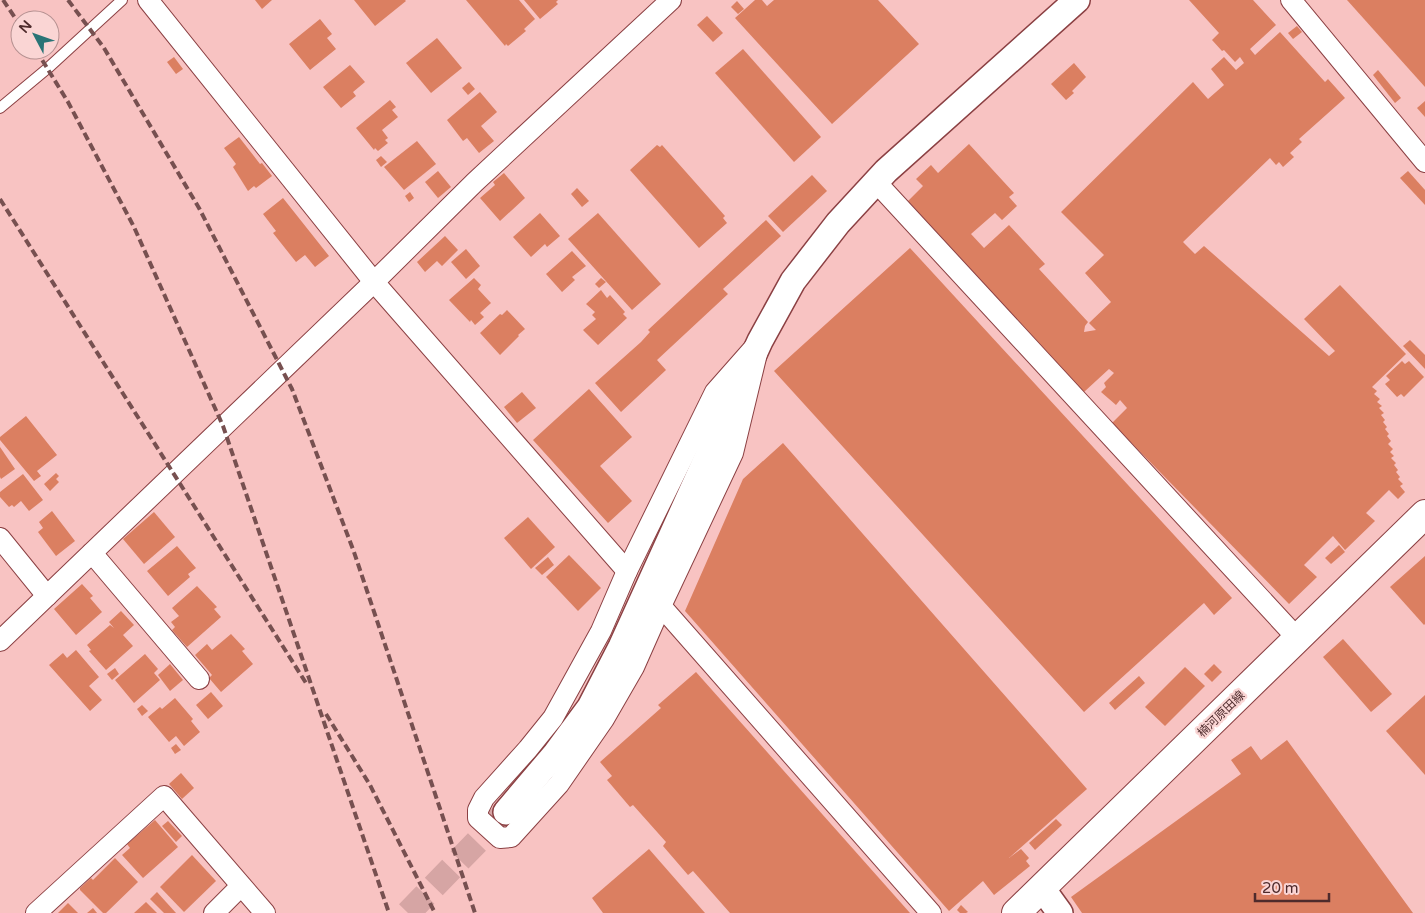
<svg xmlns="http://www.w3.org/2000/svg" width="1425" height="913" font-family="'Varela Round','Noto Sans JP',sans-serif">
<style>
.building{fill:#db7f61}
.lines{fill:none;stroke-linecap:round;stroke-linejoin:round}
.tertiary-tunnel{stroke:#d6a5a4;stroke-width:25;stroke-dasharray:25 12;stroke-linecap:butt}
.service-casing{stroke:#8b4043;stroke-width:12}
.minor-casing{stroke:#8b4043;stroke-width:22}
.tertiary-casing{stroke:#8b4043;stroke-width:28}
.secondary-casing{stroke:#8b4043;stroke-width:30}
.service{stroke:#fff;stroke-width:10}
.minor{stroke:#fff;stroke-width:20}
.tertiary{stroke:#fff;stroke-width:25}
.secondary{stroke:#fff;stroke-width:28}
.rail{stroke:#775050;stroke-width:4;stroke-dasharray:8 4;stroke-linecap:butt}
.labels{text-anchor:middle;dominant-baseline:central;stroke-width:4.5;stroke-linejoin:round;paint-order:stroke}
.street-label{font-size:12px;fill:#4e2b2c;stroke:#fad5d4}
</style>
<rect width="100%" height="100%" fill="#f8c3c2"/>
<!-- building -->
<g class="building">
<path d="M255 0H272L262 9Z"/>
<path d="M354 0H405L406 1 375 26Z"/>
<path d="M466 0H519L535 19 524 29 526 31 508 46 506 44 505 46Z"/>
<path d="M524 0H558L556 2 558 4 540 19Z"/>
<path d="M755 0H762L767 6 774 0H878L919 44 832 124 735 18Z"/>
<path d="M1189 0H1253L1276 25 1250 49 1255 55 1280 32 1325 82 1328 79 1345 98 1299 139 1302 142 1290 153 1294 157 1283 167 1279 162 1276 165 1270 158 1183 242 1195 254 1204 246 1329 356 1335 351 1304 319 1340 285 1406 354 1372 387 1377 391 1374 394 1380 399 1377 402 1382 406 1379 408 1384 413 1381 415 1385 420 1383 422 1387 427 1385 429 1389 434 1387 436 1391 441 1388 444 1393 449 1390 452 1394 456 1391 458 1396 463 1394 465 1398 470 1396 472 1400 477 1398 479 1403 484 1400 486 1405 492 1398 499 1389 490 1366 513 1375 521 1345 550 1333 536 1304 565 1317 577 1289 604 1112 423 1127 408 1120 400 1116 405 1101 392 1106 387 1104 383 1114 373 1109 369 1084 392 908 201 923 186 916 179 931 165 938 173 969 144 1014 193 1009 197 1017 206 1002 220 995 213 971 234 984 248 1009 225 1045 264 1039 269 1088 322 1085 326 1084 332 1096 330 1089 323 1111 302 1085 273 1104 255 1061 212 1193 82 1208 99 1224 85 1211 69 1224 57 1236 70 1244 63 1240 57 1235 62 1224 50 1222 51 1212 40 1219 33Z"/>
<path d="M1347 0H1425V87Z"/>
<path d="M737 1 744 9 738 14 731 7Z"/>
<path d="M707 16 723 33 713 42 697 25Z"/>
<path d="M320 19 332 34 327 38 336 49 310 70 289 44Z"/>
<path d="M1297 26 1302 32 1293 39 1288 33Z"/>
<path d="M437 38 462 68 431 93 406 63Z"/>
<path d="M743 49 821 137 794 162 715 73Z"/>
<path d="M174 57 183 69 176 74 167 62Z"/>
<path d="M1074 63 1086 77 1072 91 1074 93 1066 100 1051 84Z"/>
<path d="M350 65 365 82 353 92 356 96 341 108 323 87Z"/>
<path d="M1378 70 1401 98 1395 103 1373 75Z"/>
<path d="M469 82 475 89 468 95 462 88Z"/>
<path d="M480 92 497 112 481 126 494 141 479 153 467 138 463 141 447 120Z"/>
<path d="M390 100 396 107 392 110 398 117 382 130 388 138 385 140 388 143 378 151 375 148 374 150 356 128Z"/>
<path d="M1425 101V117L1417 108Z"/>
<path d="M239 137 260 164 262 163 272 176 256 188 254 186 248 191 233 167 236 164 224 148Z"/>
<path d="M417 141 436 164 404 190 384 167Z"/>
<path d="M657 145 660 147 662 145 725 216 723 218 727 223 699 248 630 170Z"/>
<path d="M381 156 387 162 381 167 376 160Z"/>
<path d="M438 171 451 187 438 198 425 182Z"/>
<path d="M1408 171 1425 190V205L1400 178Z"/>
<path d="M504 173 525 198 500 221 480 198 495 185 493 182Z"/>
<path d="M812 175 827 191 783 232 768 216Z"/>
<path d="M577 188 589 201 582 207 571 194Z"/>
<path d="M410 192 414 198 409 202 405 196Z"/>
<path d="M283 198 329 256 315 267 305 255 296 262 273 233 276 231 263 214Z"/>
<path d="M540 213 560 236 547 247 545 244 531 257 513 237Z"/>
<path d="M598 213 661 284 632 310 568 239Z"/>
<path d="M766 220 781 236 723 289 728 294 657 360 666 370 621 412 595 383 641 342 650 332 648 330Z"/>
<path d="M445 236 458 250 442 266 437 261 425 272 417 262Z"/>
<path d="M910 248 1232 598 1214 615 1204 603 1084 712 774 371Z"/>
<path d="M466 249 480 266 466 279 451 262Z"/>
<path d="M572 251 586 266 572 277 575 280 562 292 546 274Z"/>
<path d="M474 278 481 285 478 289 491 303 480 313 484 317 475 325 471 320 470 322 449 300Z"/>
<path d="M601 278 606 282 599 288 595 284Z"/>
<path d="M601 290 607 298 610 295 625 312 623 314 627 318 598 345 583 330 596 319 592 315 595 312 586 304Z"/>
<path d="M507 310 525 329 518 335 519 336 500 355 480 333 500 314 502 315Z"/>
<path d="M1410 340 1425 355V369L1403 346Z"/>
<path d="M1402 361 1405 364 1409 361 1424 377 1404 397 1401 394 1397 397 1385 384 1390 380 1386 376Z"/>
<path d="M589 389 632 437 600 466 632 501 608 523 533 440Z"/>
<path d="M522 392 536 408 517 423 504 407Z"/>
<path d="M26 416 57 455 37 471 41 476 34 481 0 440V437Z"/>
<path d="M783 443 1087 789 1009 858 1021 849 1029 858 1026 861 1030 866 994 895 983 881 949 911 685 611 743 479Z"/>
<path d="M0 447 15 469 1 479 0 477Z"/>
<path d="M56 473 59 476 56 479 59 482 50 491 44 484Z"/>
<path d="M23 474 43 500 29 511 21 501 14 507 12 505 9 507 0 497V492Z"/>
<path d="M52 511 75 541 56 556 38 532 43 528 39 522Z"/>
<path d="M154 512 175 537 144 564 123 539Z"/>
<path d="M528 517 555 547 531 569 504 538Z"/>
<path d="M1339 545 1345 552 1331 564 1325 558Z"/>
<path d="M177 546 196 568 188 574 190 577 168 596 147 571Z"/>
<path d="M569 555 601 588 578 611 546 577Z"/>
<path d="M1425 556V624L1424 625 1390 587Z"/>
<path d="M548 557 554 565 542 575 535 568Z"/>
<path d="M82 584 93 596 90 598 102 612 76 635 54 609Z"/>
<path d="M197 586 217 607 214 609 221 617 187 647 172 630 175 627 171 622 179 616 172 608Z"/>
<path d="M121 611 134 625 123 635 133 646 106 670 89 651 91 650 87 645 110 625 114 628 109 622Z"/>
<path d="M231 634 245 649 242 651 253 664 221 692 209 678 212 675 195 655 207 644 212 650Z"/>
<path d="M1343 639 1392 694 1371 712 1323 657Z"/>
<path d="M76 650 99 677 89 686 102 700 90 711 49 665 63 653 67 658Z"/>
<path d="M145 654 158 669 154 673 160 680 134 703 115 680Z"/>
<path d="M170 664 183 680 170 691 158 675Z"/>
<path d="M1214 664 1222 672 1212 682 1204 674Z"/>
<path d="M1185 667 1205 686 1165 726 1145 707Z"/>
<path d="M115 668 119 674 112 680 107 674Z"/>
<path d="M696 672 910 913H730L693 871 688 875 663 846 666 842 633 805 630 807 607 780 612 776 600 762 661 708 658 705Z"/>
<path d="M1139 676 1145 683 1115 710 1109 703Z"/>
<path d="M211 692 223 706 208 719 196 705Z"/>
<path d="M1425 695V775L1386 731Z"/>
<path d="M175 698 193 719 191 721 200 732 184 746 176 736 169 742 148 717 160 707 162 709Z"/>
<path d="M142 705 148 711 142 716 137 709Z"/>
<path d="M1287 740 1413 913H1082L1071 897 1241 774 1231 760 1251 746 1261 760Z"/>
<path d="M176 744 181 750 175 754 171 748Z"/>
<path d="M181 773 194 788 182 799 169 784Z"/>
<path d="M1056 819 1062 825 1035 850 1029 843Z"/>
<path d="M155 820 178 847 143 878 122 855 130 848 127 844Z"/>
<path d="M168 821 182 836 176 842 162 826Z"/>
<path d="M649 849 705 913H603L592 898Z"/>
<path d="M192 855 216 881 184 912 160 887Z"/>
<path d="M115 858 138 882 106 913H103L80 890V888L91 878 93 880Z"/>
<path d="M157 892 176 913H164L150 899Z"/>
<path d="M146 902 157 913H134Z"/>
<path d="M68 903 78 913H58Z"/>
<path d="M961 905 968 912 966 913H960L957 910Z"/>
<path d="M93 908 97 913H87Z"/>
</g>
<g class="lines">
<!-- tertiary-tunnel -->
<path class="tertiary-tunnel" d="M408 913 506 812"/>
<!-- service casing -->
<g class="service-casing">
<path id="service" d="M0 108 48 68 122 0"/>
</g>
<!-- minor casing -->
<g class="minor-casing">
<g id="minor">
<path d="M148 0 374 282 627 571"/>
<path d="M1291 0 1425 162"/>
<path d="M876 182 1298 639"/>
<path d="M760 341 733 453 661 606 634 667 604 719 559 784 511 837 500 838 478 818V810L484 798 528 749 553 718 601 631 627 571 715 392Z"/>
<path d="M0 538 47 596"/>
<path d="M92 553 199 679"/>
<path d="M661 606 931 913"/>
<path d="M0 641 374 282 475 182 671 0"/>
<path d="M36 913 164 796 265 913"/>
<path d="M214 913 241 886"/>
</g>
</g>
<!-- tertiary casing -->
<g class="tertiary-casing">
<g id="tertiary">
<path d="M506 812 556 753 590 707 621 647 760 341 793 281 838 223 886 171 1077 0"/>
<path d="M1042 888 1060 913"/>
</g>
</g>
<!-- secondary casing -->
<g class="secondary-casing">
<path id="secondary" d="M1016 913 1425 514"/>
</g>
<!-- service -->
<use href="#service" class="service"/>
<!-- minor -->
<use href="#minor" class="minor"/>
<!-- tertiary -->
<use href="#tertiary" class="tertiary"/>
<!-- secondary -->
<use href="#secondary" class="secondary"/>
<!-- rail -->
<g class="rail">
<path d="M3 0 20 25"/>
<path d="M68 0 104 48 199 208 292 389 354 552 475 913"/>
<path d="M36 50 68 102 134 227 223 426 389 913"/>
<path d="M0 199 306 683"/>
<path d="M326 714 370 785 435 913"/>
</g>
</g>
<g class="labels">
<!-- street labels -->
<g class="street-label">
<text transform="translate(1221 714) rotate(-44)">楠河原田線</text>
</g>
</g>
<!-- north arrow -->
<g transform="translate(35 35) rotate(311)"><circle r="24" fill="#fad5d4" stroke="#b59191"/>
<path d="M0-4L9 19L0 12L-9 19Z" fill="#297476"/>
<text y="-8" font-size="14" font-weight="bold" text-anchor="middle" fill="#4e2b2c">N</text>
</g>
<!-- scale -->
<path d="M1255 893v8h74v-8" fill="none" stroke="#4e2b2c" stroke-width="2.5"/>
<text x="1262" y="893" font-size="15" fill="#4e2b2c" stroke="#fad5d4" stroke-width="4" paint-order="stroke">20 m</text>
</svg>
